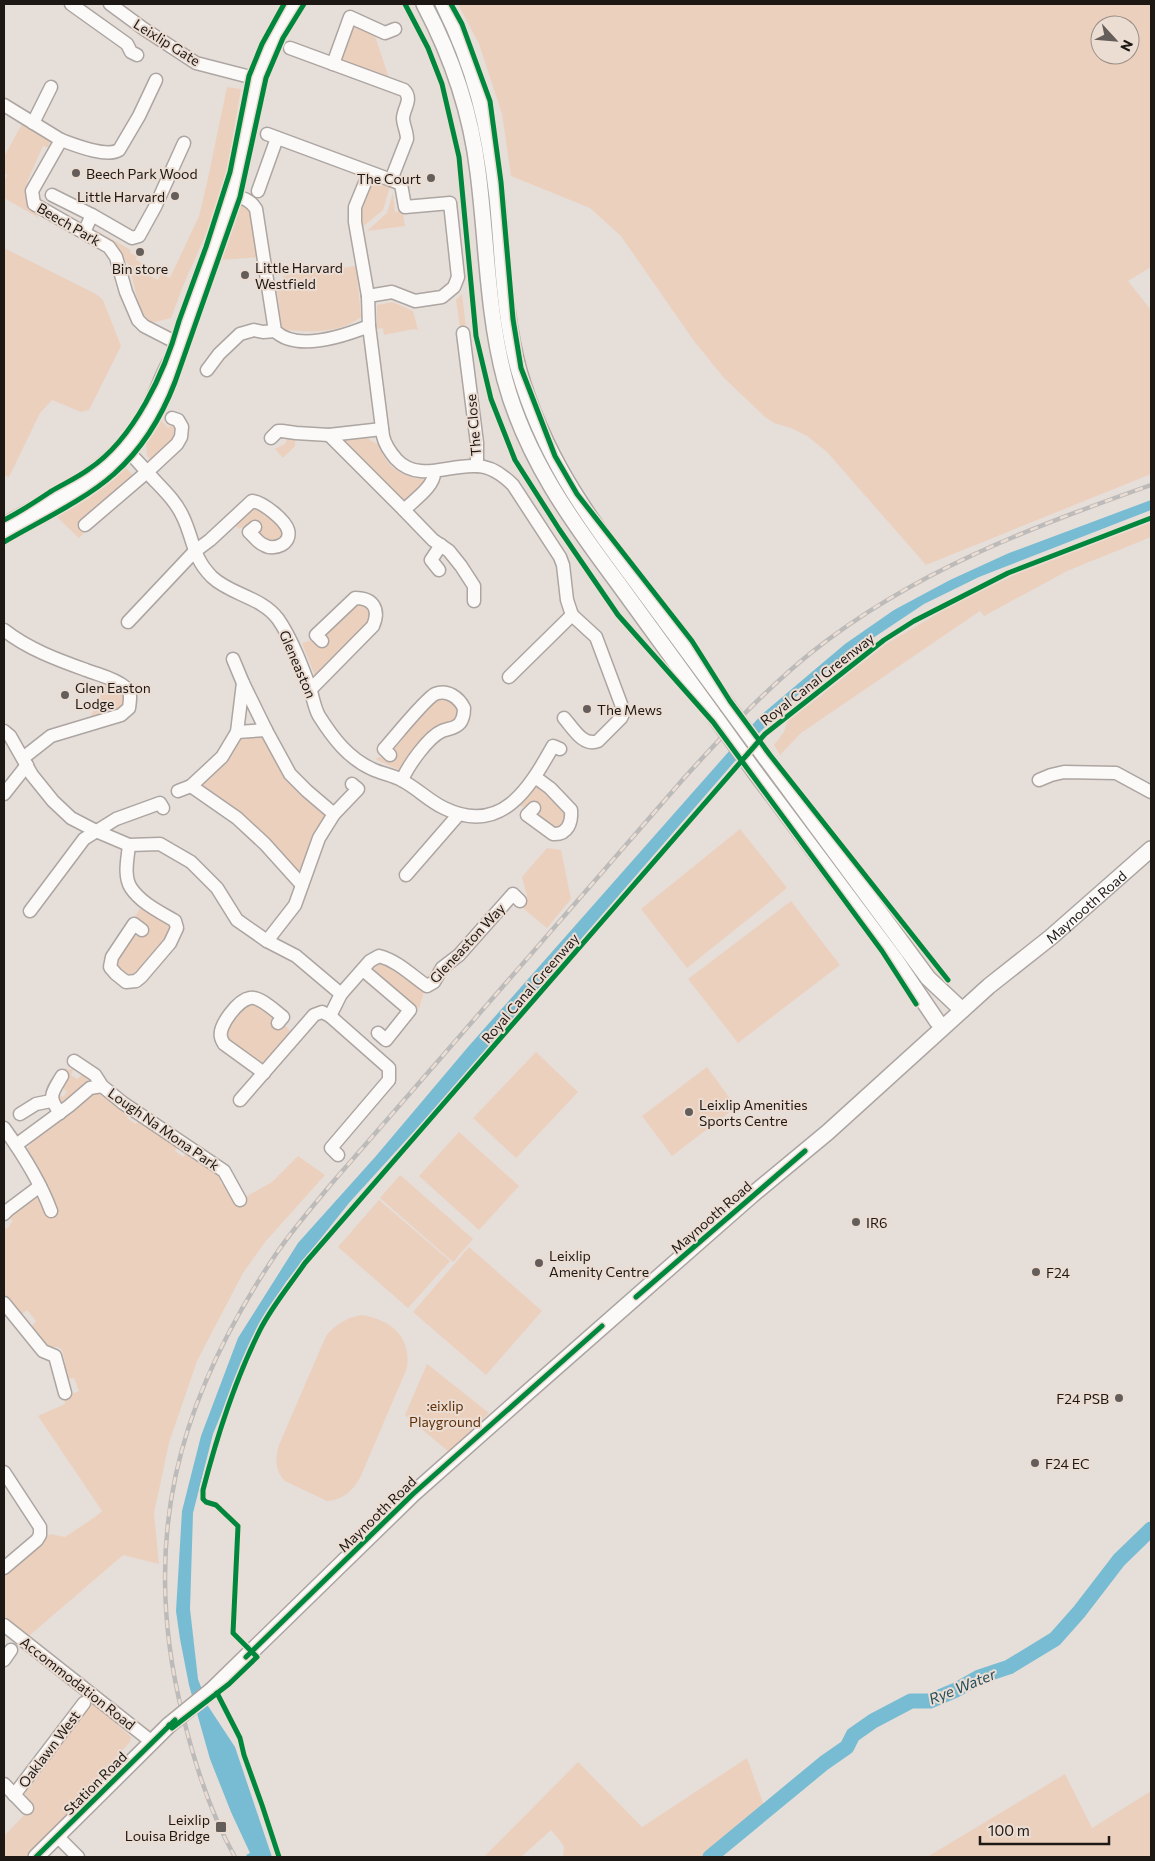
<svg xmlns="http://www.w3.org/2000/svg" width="1155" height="1861" font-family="Commissioner,sans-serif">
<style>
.green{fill:#ecd0be;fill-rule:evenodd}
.water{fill:#77bcd3}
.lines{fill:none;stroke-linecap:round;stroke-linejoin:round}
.river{stroke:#77bcd3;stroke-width:15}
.minor-casing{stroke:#aca5a1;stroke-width:15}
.major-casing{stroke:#aca5a1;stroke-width:18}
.minor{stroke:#fbfaf9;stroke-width:12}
.major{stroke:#fbfaf9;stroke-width:15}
.rail-casing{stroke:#bdbbba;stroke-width:4.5}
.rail{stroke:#ecddd3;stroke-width:2.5;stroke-dasharray:8;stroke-linecap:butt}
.major-bridge-casing{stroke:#aca5a1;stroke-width:18;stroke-linecap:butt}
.major-bridge{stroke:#fbfaf9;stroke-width:15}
.cycleway-casing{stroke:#ecddd3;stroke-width:8}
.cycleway{stroke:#00873e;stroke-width:5}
.poi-dot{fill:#645d5a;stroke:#ecddd3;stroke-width:2}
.labels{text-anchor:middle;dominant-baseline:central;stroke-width:4;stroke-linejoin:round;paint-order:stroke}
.street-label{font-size:14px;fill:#1e1815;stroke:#ecddd3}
.poi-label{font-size:14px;fill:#1e1815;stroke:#ecddd3;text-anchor:start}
.park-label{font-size:14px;fill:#5d300a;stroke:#ecddd3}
.water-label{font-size:15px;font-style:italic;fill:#234f5e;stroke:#ecddd3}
</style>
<rect width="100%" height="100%" fill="#e6ded9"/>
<!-- green -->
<g class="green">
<path d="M458 4H1151V267L1128 281 1151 310V474L926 565 827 452 807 436 791 428 774 423 765 417 724 378 694 341 621 236 590 208 511 176 502 114 479 44ZM1100 25H1130V55H1100Z"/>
<path d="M352 24 374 33 389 78 342 60Z"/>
<path d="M227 87 241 89 223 195 183 286 171 318 151 323 140 310 129 265 113 245 97 231 131 250 130 253 137 256 136 260 142 263 138 270 158 280 161 273 170 278 199 216 208 178Z"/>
<path d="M22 124 47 137 50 140 49 148 43 146 27 182 31 185V208L39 218 4 198V182L7 175 4 173V157Z"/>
<path d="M372 180 390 186 383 210 361 228 360 204Z"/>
<path d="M393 193 395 212 401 211 403 213 405 226 367 231 387 213Z"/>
<path d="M240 197 248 200 264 257 218 260Z"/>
<path d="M4 248 96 294 103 300 121 346 89 410 81 412 52 400 40 413 9 477 4 475Z"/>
<path d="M356 266 361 317C338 334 308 333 282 329L276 282 284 281 283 276Z"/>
<path d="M462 294 466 328H460L456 300Z"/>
<path d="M393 302 413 311 418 330 414 329 384 335 383 328 377 329V305Z"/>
<path d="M161 420 168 428 171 425 176 427 178 433 153 462 147 456 146 443Z"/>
<path d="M367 436 371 441 378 444C386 468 404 478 428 480L403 503 341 440 344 438Z"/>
<path d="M288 437 295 439V446L283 458 275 449 285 444Z"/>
<path d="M125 467 136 478 78 522 86 531 79 538 55 515 102 487Z"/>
<path d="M260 506 281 526 283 537 279 541 268 542 256 532 261 526 255 520 239 529 234 524 250 507Z"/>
<path d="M1151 522V537L1067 571 984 616 980 611 801 733 780 755 774 745 784 732 787 722 886 644 947 608 1024 570Z"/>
<path d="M355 603 369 607 370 622 315 676 302 643 313 640 321 648 329 640 325 635 326 632Z"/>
<path d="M107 682 126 693V703L120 710 89 720Z"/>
<path d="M441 698 453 700 460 712 458 719 433 733 399 770 375 759 380 757 390 762 397 754 394 751V745L426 709Z"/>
<path d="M260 735 287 777 325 812 326 819 302 868 297 871 202 788V783L238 737Z"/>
<path d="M535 786H539L568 814 564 825 556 830 538 815 541 808 532 801 525 807 516 806Z"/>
<path d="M740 829 787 888 687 968 641 909Z"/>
<path d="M547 848 561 850 571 899 547 928 523 908 527 896 522 877Z"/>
<path d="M791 901 840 965 738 1043 688 979Z"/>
<path d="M142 906 173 925 172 934 134 975C125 974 117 971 114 961L133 935 142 937 149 928 135 916Z"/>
<path d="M380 958 424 991 419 1009 375 973 374 965Z"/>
<path d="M257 1002 274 1015 271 1021 277 1027 285 1025 292 1034 263 1066 228 1041 225 1031C233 1018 241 1007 257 1002Z"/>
<path d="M536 1052 578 1092 516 1158 473 1118Z"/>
<path d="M707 1067 736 1107 672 1156 642 1116Z"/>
<path d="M65 1068 70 1070 72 1068 73 1070 71 1075 77 1079 82 1075 86 1076 88 1081 64 1105 60 1104 56 1095 58 1093 63 1097 67 1092 62 1087 63 1070Z"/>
<path d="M99 1091 131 1113 127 1118 136 1124 140 1119 178 1145 175 1151 183 1157 187 1152 222 1177 220 1182 240 1200 272 1182 298 1156 325 1175 265 1242 243 1273 197 1361 169 1443 154 1513 159 1564 123 1555 29 1636 4 1616V1574L50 1534 65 1537 95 1517 102 1511 38 1416 65 1404 64 1397 79 1391 74 1378 67 1379 62 1369 65 1362 62 1350 58 1347H46L32 1326 36 1321 27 1310 21 1315 4 1296V1227L7 1229 13 1221 8 1216 31 1196 48 1192 26 1152 32 1140 92 1092Z"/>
<path d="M459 1132 519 1186 479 1230 419 1176Z"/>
<path d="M400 1175 473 1239 453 1262 380 1198Z"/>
<path d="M379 1200 450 1261 408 1308 338 1247Z"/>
<path d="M469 1247 542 1311 486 1375 413 1312Z"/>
<path d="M362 1315C391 1320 411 1336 407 1368L360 1478C352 1491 343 1500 327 1501L285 1481C275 1472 275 1457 279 1445L326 1336C336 1324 346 1318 362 1315Z"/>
<path d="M427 1364 489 1413 449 1452 405 1415Z"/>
<path d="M92 1702 131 1737 130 1742 75 1801 58 1828 32 1853 27 1857H4V1836L32 1807 25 1793Z"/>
<path d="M747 1758 766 1811 712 1857H563L564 1846 551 1830 521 1857H484L578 1762 642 1827Z"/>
<path d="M1065 1774 1092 1828 1151 1791V1857H927Z"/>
</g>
<!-- water -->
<path class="water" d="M1151 500V510L979 577 924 604 852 652 807 686 761 731 428 1116 349 1203 286 1282 249 1346 213 1434 193 1513 190 1609 198 1679 208 1706 235 1747 272 1857H248L246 1855 250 1853 231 1812 210 1759 189 1685 180 1639 176 1611 182 1511 201 1436 238 1338 298 1243 376 1156 468 1047 761 715 845 644 894 610 950 580 1009 553Z"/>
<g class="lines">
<!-- river -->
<path class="river" d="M710 1857 824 1763 847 1747 853 1735 873 1721 911 1701H930L956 1690 979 1677 1009 1667 1055 1639 1079 1612 1119 1560 1151 1529"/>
<!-- minor casing -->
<g class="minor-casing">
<g id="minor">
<path d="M71 4 127 44 131 52 137 55"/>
<path d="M110 4 144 29 196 63 258 79"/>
<path d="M333 64 350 17 385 33 395 29"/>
<path d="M4 105 61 140 32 191 34 204 109 247 116 257 126 292 138 320 144 326 179 344"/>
<path d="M33 123 51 87"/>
<path d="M267 134 391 180 407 139C407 131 403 125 403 118 404 107 413 99 404 90L290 48"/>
<path d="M61 140C75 145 106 158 119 150L139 116 156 80"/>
<path d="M369 173 355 207V222L368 296 369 326"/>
<path d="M258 191 277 138"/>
<path d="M52 195 92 215 84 232"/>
<path d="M232 195C242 198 250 199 256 209L275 331C297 352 344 336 369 326L383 436C385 445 390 452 396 459 418 483 449 464 476 466 491 466 503 475 513 485L560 557 563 565 567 600 572 615"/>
<path d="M92 215 132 238 139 236 155 207 184 143"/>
<path d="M368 296 392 292 415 301 442 297 454 287 458 277 450 203 405 207 401 184 391 180"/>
<path d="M463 333 477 443V466"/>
<path d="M207 370 219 354 240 334 254 330 263 332 275 331"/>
<path d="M329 435 404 510C414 500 435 486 434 472"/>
<path d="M271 438 278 431H282L296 433 329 435 382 429"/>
<path d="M121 446C132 454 139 463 148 473 160 487 175 499 183 517 194 540 192 557 212 577 231 595 262 597 278 619 292 639 303 669 311 691 313 699 315 709 319 716 333 738 348 758 372 769 382 774 394 775 403 781 418 789 429 801 444 808 501 836 529 789 553 746L560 749"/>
<path d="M404 510 433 540 449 551 461 566 474 586V601"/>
<path d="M4 524C51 497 103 474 136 428 152 407 158 379 172 356"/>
<path d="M85 525 147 472 177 444 181 437 182 427 178 420 172 418"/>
<path d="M4 535 67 500 96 482 129 452 154 417 172 375 179 344 230 201 258 79 268 50 283 20 293 4"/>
<path d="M439 570 431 560 441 545"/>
<path d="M128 622 194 552 210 540 252 501C263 502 285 520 288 530 292 544 274 551 264 545 258 543 254 536 249 532L255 527"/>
<path d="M4 630C28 649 58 660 86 670 99 675 114 678 125 687 132 692 130 700 129 708L121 715 51 736 23 758"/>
<path d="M233 659 243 683"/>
<path d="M509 677 572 615 596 637 624 712 621 718 598 741C583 747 573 728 564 718"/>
<path d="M310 690 373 626C380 610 374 598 355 598L316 635 322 641"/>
<path d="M4 731 10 736 32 775 53 801 71 818 96 831 129 845 160 844 191 862 217 888 237 920 267 941 296 956 341 994 330 1016"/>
<path d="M237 732 266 730"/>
<path d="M390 755 384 749C394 738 425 699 435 694 448 689 459 698 464 708 464 713 463 719 460 723 455 729 449 728 442 731 428 737 408 766 402 780"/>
<path d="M1039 780 1051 775 1064 772 1116 773 1151 792"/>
<path d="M178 791 191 786"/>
<path d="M4 794 27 765"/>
<path d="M534 808 527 815 553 834C568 835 572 822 571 810L550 788 535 777"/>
<path d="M129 845C128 857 123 876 131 888 141 903 160 912 175 921L177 928 170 943 141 977 136 981 126 982 116 974 110 967 112 957 134 924 142 930"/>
<path d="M406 875 459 814"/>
<path d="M302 885 265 844 237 818 191 786 222 757 237 732 243 683 266 730 290 774 307 791 334 814"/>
<path d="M30 911 84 839 116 819 160 803 163 808"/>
<path d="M267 941 295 905 319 838 334 814 358 789 352 784"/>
<path d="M363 970 410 1010 386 1040 378 1033"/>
<path d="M341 994 370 961 379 956C398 961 411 975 427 986L434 982 442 968 459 955 513 894 520 901"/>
<path d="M74 1061 95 1075 102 1086 123 1103 224 1171 240 1200"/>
<path d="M264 1073 224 1044C223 1042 221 1039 221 1037 218 1026 238 1000 250 998 260 996 275 1011 283 1017L278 1023"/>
<path d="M240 1100 314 1015 322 1012 330 1016 389 1068V1080L331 1148 338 1155"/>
<path d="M60 1113C47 1096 52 1093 62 1076"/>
<path d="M20 1114 36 1104 51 1101"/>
<path d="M4 1128C22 1153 40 1181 51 1211"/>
<path d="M16 1145 69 1106 90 1088 102 1086"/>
<path d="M4 1214 8 1210 40 1186"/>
<path d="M4 1303 43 1351 55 1356 65 1393"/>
<path d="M4 1472 40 1527V1535L37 1540 4 1568"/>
<path d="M4 1625 152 1742"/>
<path d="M4 1660 11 1650"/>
<path d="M4 1784 27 1808"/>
<path d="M14 1795 84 1703"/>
<path d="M57 1836 78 1857"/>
</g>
</g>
<!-- major casing -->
<g class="major-casing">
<g id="major">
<path d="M424 4C452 57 471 113 478 172 487 242 487 312 505 380 526 458 571 520 618 583 651 628 683 673 716 718"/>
<path d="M443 4C475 68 489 126 497 197 503 255 503 314 519 371 543 454 584 512 635 580 666 622 697 664 727 705"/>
<path d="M765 757 928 978 962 1010"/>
<path d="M755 772 895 959 937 1021 943 1027"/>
<path id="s1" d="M212 1690 413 1494 528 1392 752 1195 828 1132 989 986 1051 937 1151 849"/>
<path d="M36 1857 169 1725"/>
</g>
</g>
<!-- minor -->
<use href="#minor" class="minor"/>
<!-- major -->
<use href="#major" class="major"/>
<!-- rail casing -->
<g class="rail-casing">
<path id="rail" d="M235 1857C210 1813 195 1765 183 1716 139 1541 177 1401 276 1254 293 1229 313 1206 332 1183L685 777C725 733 766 689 812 652 914 571 1030 528 1151 485"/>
</g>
<!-- rail -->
<use href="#rail" class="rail"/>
<!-- major-bridge casing -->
<g class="major-bridge-casing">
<g id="major-bridge">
<path d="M727 705 765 757"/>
<path d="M716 718 755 772"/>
<path d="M169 1725 212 1690"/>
</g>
</g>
<!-- major-bridge -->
<use href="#major-bridge" class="major-bridge"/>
<!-- cycleway casing -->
<g class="cycleway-casing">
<g id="cycleway">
<path d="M405 4 428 48 442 84 459 157 476 336 491 399 515 460 559 529 618 615 713 722 882 951 916 1004"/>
<path d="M451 4 462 24 490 101 501 182 513 319 521 368 555 456 577 494 692 641 730 701 770 755 948 980"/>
<path d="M4 520C20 512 35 502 50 492 63 484 77 478 89 469 134 439 165 372 179 321L206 247 230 172 249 76 262 44 284 4"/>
<path d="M4 542C38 522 85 500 114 474 142 449 162 416 175 382L240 197 266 78 283 38 304 4"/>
<path d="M636 1297 805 1151"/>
<path d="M246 1657 413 1494 602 1326"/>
<path d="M217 1693 240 1738 244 1755 262 1805 279 1857"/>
<path d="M169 1725 172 1728 229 1684 257 1657 233 1633 238 1526 216 1505 206 1502 203 1499V1490C217 1436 235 1380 260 1330 272 1306 290 1285 305 1263L765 734 884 640 914 621 1008 573 1151 518"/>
<path d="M36 1857 175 1720"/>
</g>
</g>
<!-- cycleway -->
<use href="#cycleway" class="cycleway"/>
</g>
<!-- markers -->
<g class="poi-dot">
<circle cx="76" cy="173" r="5"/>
<circle cx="431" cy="178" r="5"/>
<circle cx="175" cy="196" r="5"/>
<circle cx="140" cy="252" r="5"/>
<circle cx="245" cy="275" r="5"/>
<circle cx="65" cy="695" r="5"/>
<circle cx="587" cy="709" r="5"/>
<circle cx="689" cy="1112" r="5"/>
<circle cx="856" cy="1222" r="5"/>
<circle cx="539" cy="1263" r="5"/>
<circle cx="1036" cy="1272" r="5"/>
<circle cx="1119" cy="1398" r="5"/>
<circle cx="1035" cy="1463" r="5"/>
<rect x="215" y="1821" width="12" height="12" rx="2.5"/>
</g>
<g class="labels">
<!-- street labels -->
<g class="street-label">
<text transform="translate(167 42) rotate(32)">Leixlip Gate</text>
<text transform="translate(69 224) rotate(30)">Beech Park</text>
<text transform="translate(473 425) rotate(-95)">The Close</text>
<text transform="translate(298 664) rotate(67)">Gleneaston</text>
<text transform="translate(817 679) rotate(-38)">Royal Canal Greenway</text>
<text stroke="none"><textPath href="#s1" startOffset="1174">Maynooth Road</textPath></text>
<text transform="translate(467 943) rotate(-47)">Gleneaston Way</text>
<text transform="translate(530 988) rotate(-49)">Royal Canal Greenway</text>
<text transform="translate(164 1129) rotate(35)">Lough Na Mona Park</text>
<text transform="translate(711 1217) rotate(-41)">Maynooth Road</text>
<text transform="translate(377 1514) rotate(-44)">Maynooth Road</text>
<text transform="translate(78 1683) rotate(38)">Accommodation Road</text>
<text transform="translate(49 1749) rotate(-53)">Oaklawn West</text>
<text transform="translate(95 1783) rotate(-45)">Station Road</text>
</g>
<!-- poi labels -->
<g class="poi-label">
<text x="86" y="173">Beech Park Wood</text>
<text x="421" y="178" text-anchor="end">The Court</text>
<text x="165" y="196" text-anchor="end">Little Harvard</text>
<text x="255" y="267">Little Harvard<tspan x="255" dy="16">Westfield</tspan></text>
<text x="140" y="268" text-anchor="middle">Bin store</text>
<text x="75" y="687">Glen Easton<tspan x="75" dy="16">Lodge</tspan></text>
<text x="597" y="709">The Mews</text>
<text x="699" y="1104">Leixlip Amenities<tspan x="699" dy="16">Sports Centre</tspan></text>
<text x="866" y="1222">IR6</text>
<text x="549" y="1255">Leixlip<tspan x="549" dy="16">Amenity Centre</tspan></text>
<text x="1046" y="1272">F24</text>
<text x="1109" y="1398" text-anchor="end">F24 PSB</text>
<text x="1045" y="1463">F24 EC</text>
<text x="210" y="1819" text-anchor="end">Leixlip<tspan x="210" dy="16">Louisa Bridge</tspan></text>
</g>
<!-- park labels -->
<g class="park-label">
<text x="445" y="1405">:eixlip<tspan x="445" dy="16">Playground</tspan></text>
</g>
<!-- water labels -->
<g class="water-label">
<text transform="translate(962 1686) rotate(-22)">Rye Water</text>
</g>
</g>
<!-- border -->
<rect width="1155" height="1861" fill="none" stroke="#1e1815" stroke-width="10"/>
<!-- north arrow -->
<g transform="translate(1115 40) rotate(116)"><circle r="24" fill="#ecddd3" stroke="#9a8e87"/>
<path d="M0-4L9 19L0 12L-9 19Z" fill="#645d5a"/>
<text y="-8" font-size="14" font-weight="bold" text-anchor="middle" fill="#1e1815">N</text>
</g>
<!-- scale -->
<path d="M980 1836v8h129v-8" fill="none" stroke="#1e1815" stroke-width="2.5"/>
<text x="988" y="1836" font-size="15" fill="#1e1815" stroke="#ecddd3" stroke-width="4" paint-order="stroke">100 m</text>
</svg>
